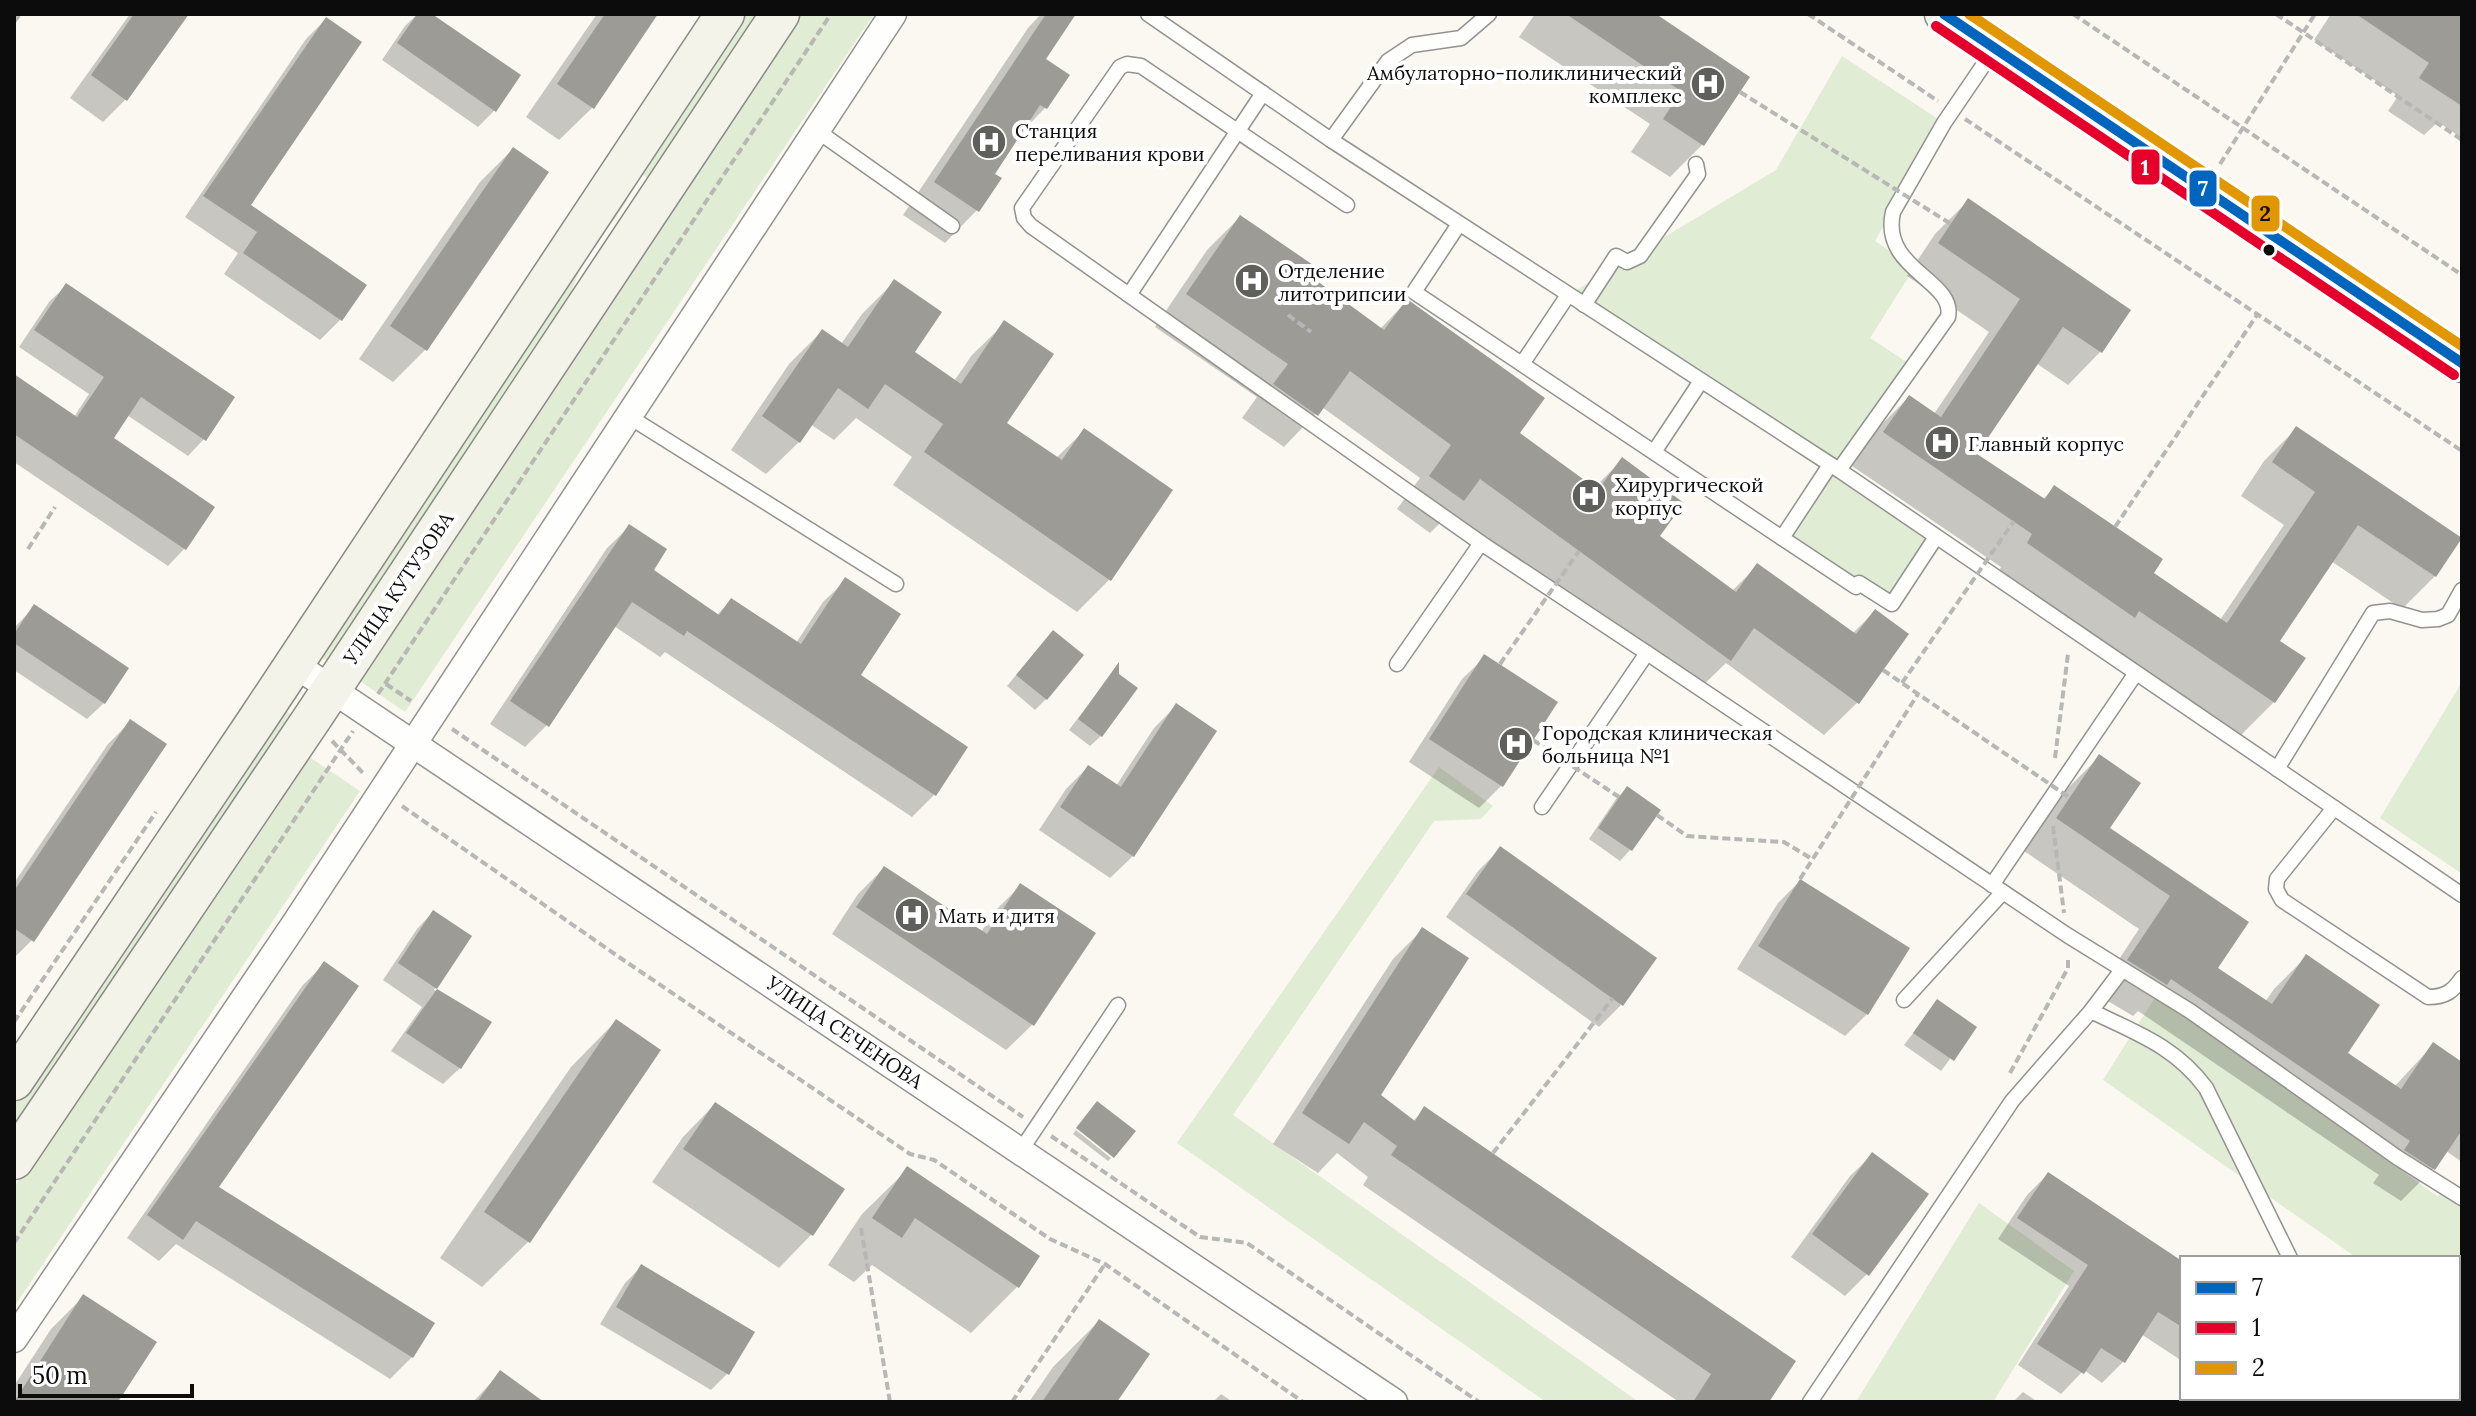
<svg xmlns="http://www.w3.org/2000/svg" width="2476" height="1416" font-family="Lora,serif">
<style>
.green{fill:#e0ecd3}
.shadow{fill:#0003}
.building{fill:#9c9b96}
.lines{fill:none;stroke-linecap:round;stroke-linejoin:round}
.lane-casing{stroke:#93928f;stroke-width:17}
.street-casing{stroke:#93928f;stroke-width:29}
.secondary-casing{stroke:#8a8985;stroke-width:41}
.path{stroke:#b7b7b5;stroke-width:4;stroke-dasharray:8 4;stroke-linecap:butt}
.lane{stroke:#fefefd;stroke-width:14}
.street{stroke:#fefefd;stroke-width:26}
.secondary{stroke:#f3f3e9;stroke-width:38}
.path-bridge{stroke:#b7b7b5;stroke-width:4;stroke-dasharray:8 4;stroke-linecap:butt}
.bus-1-casing{stroke:#fff;stroke-width:16}
.bus-2-casing{stroke:#fff;stroke-width:16}
.bus-3-casing{stroke:#fff;stroke-width:16}
.bus-1{stroke:#0065bd;stroke-width:10}
.bus-2{stroke:#e4002b;stroke-width:10}
.bus-3{stroke:#e09701;stroke-width:10}
.bus-dot{fill:#0c0c0c;stroke:#fff;stroke-width:3}
.labels{text-anchor:middle;dominant-baseline:central;stroke-width:8;stroke-linejoin:round;paint-order:stroke}
.poi-label{font-size:20px;fill:#0c0c0c;stroke:#fff;text-anchor:start}
.street-label{font-size:20px;fill:#0c0c0c;stroke:#fff}
.line-badge{stroke:#fff;stroke-width:3}
.badge-label{font-size:22px;text-anchor:middle;font-weight:bold;fill:#fff}
.pale-badge-label{font-size:22px;text-anchor:middle;font-weight:bold;fill:#111}
</style>
<rect width="100%" height="100%" fill="#faf8f0"/>
<!-- green -->
<g class="green">
<path d="M741 14H765L653 178 646 177 636 170Z"/>
<path d="M799 14H874L405 712 354 677Z"/>
<path d="M1842 56 1944 123 1875 241 1915 267 1870 338 1911 365 1839 471 1936 537 1892 604 1782 538 1830 465 1568 295 1776 170Z"/>
<path d="M626 192 627 201 581 267 564 310 329 659 324 660 322 654Z"/>
<path d="M2462 682V874L2380 818Z"/>
<path d="M280 707 292 715 14 1131V1099Z"/>
<path d="M305 754 360 791 14 1307V1187Z"/>
<path d="M1439 767 1493 806 1481 819 1434 821 1233 1115 1639 1402H1546L1177 1143Z"/>
<path d="M2156 996 2437 1196 2462 1187V1252L2457 1258H2357L2103 1080Z"/>
<path d="M1979 1203 2074 1271 1993 1402H1856Z"/>
</g>
<!-- shadow -->
<g class="shadow">
<path d="M130 14H187L125 100 103 122 70 98Z"/>
<path d="M418 14H429L495 110 478 127 382 60 405 26Z"/>
<path d="M597 14H656L592 108 559 140 526 117Z"/>
<path d="M1041 14H1074L1043 60 1067 76 1045 108 1018 136 992 174 977 210 945 243 903 215 1028 28Z"/>
<path d="M1535 14H1653L1702 145 1670 177 1631 152 1650 124 1519 37Z"/>
<path d="M2331 14H2454L2462 19V138L2438 122 2424 135 2388 111 2398 96 2314 40Z"/>
<path d="M326 19 248 206 364 286 340 320 320 340 224 274 238 253 185 217 306 39Z"/>
<path d="M513 149 425 350 393 382 359 359 480 182Z"/>
<path d="M1968 201 2129 310 2100 352 2068 385 2036 363 1975 454 2042 500 2054 488 2151 574 2220 620 2284 525 2241 496 2264 461 2297 428 2459 539 2435 576 2402 609 2331 561 2277 641 2274 702 2241 735 2107 643 2101 649 1996 577 2001 567 1852 466 1876 430 1909 397 1934 414 1989 332 1907 276 1935 234Z"/>
<path d="M1240 217 1310 278 1380 329 1407 301 1517 434 1593 489 1622 460 1657 537 1731 592 1758 565 1852 634 1875 611 1906 634 1857 703 1824 735 1726 663 1696 692 1450 513 1430 533 1397 509 1420 478 1322 407 1284 447 1242 418 1257 397 1155 327 1207 250Z"/>
<path d="M894 282 912 352 954 381 972 355 1005 323V423L1056 458 1084 431 1110 579 1077 612 893 485 912 457 856 418 834 440 810 424 799 442 766 474 731 450 789 364 822 331 841 344 862 314Z"/>
<path d="M66 286 204 439 188 456 127 415 111 439 213 507 184 549 168 566 14 462V376L74 417 89 394 19 347 49 302Z"/>
<path d="M630 526 651 570 717 615 731 600 796 643 823 602 846 580 858 676 966 747 934 795 912 817 665 652 660 657 614 626 547 725 525 747 490 724 607 548Z"/>
<path d="M34 607 104 703 87 719 14 670V628Z"/>
<path d="M1043 643 1046 699 1035 710 1007 686Z"/>
<path d="M1485 657 1501 786 1479 808 1409 762 1462 679Z"/>
<path d="M1117 667 1101 736 1090 746 1069 730Z"/>
<path d="M1176 706 1133 856 1110 878 1039 830 1066 789 1088 767 1116 786 1154 728Z"/>
<path d="M130 722 32 940 14 958V883L108 744Z"/>
<path d="M2099 757 2107 829 2246 923 2216 968 2265 1002 2274 989 2306 957 2345 1053 2394 1087 2433 1045 2462 1064V1162L2446 1151 2434 1168 2401 1201 2373 1183 2379 1175 2138 1011 2133 1016 2096 994 2139 929 2024 851 2067 789Z"/>
<path d="M1627 789 1658 810 1630 850 1620 861 1589 839 1616 799Z"/>
<path d="M1500 849 1621 1005 1599 1027 1446 917 1478 871Z"/>
<path d="M884 868 981 932 995 911 1021 885 1032 1025 1006 1050 832 934 858 894Z"/>
<path d="M1800 881 1867 1014 1845 1036 1737 969 1778 903Z"/>
<path d="M433 912 470 937 434 990 489 1022 460 1068 443 1084 391 1051 422 1007 383 980 417 929Z"/>
<path d="M1422 930 1378 1096 1412 1122 1425 1109 1766 1402H1679L1363 1185 1368 1177 1337 1153 1318 1173 1273 1144 1393 959Z"/>
<path d="M324 964 216 1188 412 1357 390 1379 176 1244 159 1261 127 1238 302 986Z"/>
<path d="M1937 1002 1974 1027 1941 1071 1904 1045Z"/>
<path d="M616 1021 528 1242 482 1287 440 1258 571 1067Z"/>
<path d="M715 1104 842 1189 811 1235 779 1268 652 1182 683 1137Z"/>
<path d="M1076 1130 1111 1158 1108 1161 1073 1134Z"/>
<path d="M1873 1154 1867 1274 1845 1296 1791 1257 1850 1176Z"/>
<path d="M908 1169 1038 1256 1017 1287 971 1333 872 1265 854 1282 828 1265 862 1214Z"/>
<path d="M2048 1174 2182 1264V1361L2141 1334 2123 1362 2102 1383 2084 1370 2061 1394 2018 1365 2069 1286 1998 1239 2027 1195Z"/>
<path d="M641 1267 727 1374 711 1390 600 1324 625 1283Z"/>
<path d="M2458 1285 2462 1288V1347L2458 1353Z"/>
<path d="M83 1297 115 1402H14V1386L51 1329Z"/>
<path d="M1099 1321 1114 1402H1029L1053 1367Z"/>
<path d="M500 1373 541 1402H473Z"/>
<path d="M2023 1392 2038 1402H2013Z"/>
<path d="M1221 1394 1233 1402H1213Z"/>
<path d="M2254 1398H2364L2369 1402H2251Z"/>
</g>
<!-- building -->
<g class="building">
<path d="M134 14H189L127 101 91 75Z"/>
<path d="M417 14H432L521 75 496 112 397 43Z"/>
<path d="M605 14H658L594 109 557 84Z"/>
<path d="M1046 14H1076L1046 59 1070 75 1047 109 1040 105 995 174 1002 178 979 212 934 182Z"/>
<path d="M1566 14H1656L1750 77 1704 146 1663 119 1681 91Z"/>
<path d="M2356 14H2462V106L2419 78 2429 63Z"/>
<path d="M326 17 362 42 251 205 367 285 342 321 243 253 257 232 203 196Z"/>
<path d="M513 147 549 172 427 351 390 326Z"/>
<path d="M1968 198 2131 310 2102 353 2063 327 1977 454 2045 499 2054 485 2163 559 2154 573 2227 623 2315 492 2272 462 2296 426 2462 538 2436 577 2358 525 2280 641 2306 658 2275 703 2139 611 2135 618 2027 543 2032 534 1883 432 1909 395 1941 417 2020 299 1938 243Z"/>
<path d="M1240 215 1319 269 1313 278 1384 330 1407 299 1545 398 1520 433 1598 490 1622 457 1684 503 1660 536 1736 592 1757 563 1856 634 1875 609 1909 634 1859 704 1754 628 1731 661 1480 479 1464 501 1429 476 1451 445 1350 371 1318 416 1273 384 1288 364 1186 294Z"/>
<path d="M894 279 942 312 915 352 961 384 1004 320 1054 354 1007 423 1062 460 1084 428 1173 490 1111 581 924 452 943 424 885 384 868 409 838 388 800 443 762 416 822 329 848 347Z"/>
<path d="M66 283 235 397 206 441 141 397 114 438 215 507 186 550 14 434V374L77 417 104 377 34 330Z"/>
<path d="M629 524 667 549 654 570 719 615 731 598 801 644 845 577 901 614 861 675 968 747 936 796 687 631 684 636 632 602 549 727 510 701Z"/>
<path d="M34 604 129 668 105 704 14 643V634Z"/>
<path d="M1053 630 1084 655 1047 700 1016 675Z"/>
<path d="M1484 654 1558 702 1503 787 1429 739Z"/>
<path d="M1119 662V674L1138 688 1102 737 1078 719Z"/>
<path d="M1176 703 1217 731 1134 857 1060 807 1088 765 1121 787Z"/>
<path d="M130 719 167 744 34 942 14 928V891Z"/>
<path d="M2099 754 2141 783 2110 828 2249 922 2218 968 2272 1004 2306 954 2380 1005 2348 1053 2401 1089 2433 1042 2462 1062V1130L2435 1170 2404 1150 2410 1141 2171 979 2167 985 2127 960 2170 896 2056 818Z"/>
<path d="M1627 786 1661 810 1632 851 1598 828Z"/>
<path d="M1500 846 1657 958 1623 1006 1466 894Z"/>
<path d="M884 866 987 934 1020 883 1096 933 1034 1026 856 907Z"/>
<path d="M1800 879 1910 948 1868 1015 1758 946Z"/>
<path d="M433 910 472 936 437 989 398 963Z"/>
<path d="M1422 927 1469 958 1381 1095 1415 1121 1424 1106 1796 1361 1769 1402H1693L1711 1374 1391 1155 1397 1146 1364 1122 1349 1144 1302 1113Z"/>
<path d="M324 961 359 986 219 1187 435 1323 413 1358 196 1221 183 1240 147 1215Z"/>
<path d="M437 989 492 1022 461 1069 406 1033Z"/>
<path d="M1937 999 1977 1027 1954 1061 1913 1033Z"/>
<path d="M616 1019 661 1050 530 1243 484 1212Z"/>
<path d="M1097 1101 1136 1131 1114 1158 1076 1128Z"/>
<path d="M715 1102 845 1189 813 1236 683 1149Z"/>
<path d="M1872 1152 1929 1194 1869 1276 1812 1234Z"/>
<path d="M907 1166 1040 1256 1019 1288 915 1218 902 1238 872 1218Z"/>
<path d="M2048 1172 2182 1261V1327L2158 1312 2125 1363 2101 1348 2084 1374 2037 1344 2088 1265 2017 1218Z"/>
<path d="M641 1264 755 1332 729 1375 616 1307Z"/>
<path d="M83 1294 157 1342 118 1402H14Z"/>
<path d="M1099 1319 1150 1354 1117 1402H1042Z"/>
<path d="M500 1370 544 1402H477Z"/>
</g>
<g class="lines">
<!-- lane casing -->
<g class="lane-casing">
<g id="lane">
<path d="M1148 14 1331 140 1839 470 1948 317C1956 280 1880 270 1893 212L1944 123 1995 48"/>
<path d="M816 130 952 226"/>
<path d="M1331 140 1388 61 1412 45 1461 38 1489 14"/>
<path d="M1347 205 1141 66 1127 64 1120 67 1022 208 1024 218 1031 226 1481 543 1647 653 1542 807"/>
<path d="M1459 224 1414 292 1782 538"/>
<path d="M1129 295 1263 93"/>
<path d="M1584 305 1616 256 1627 262 1640 256 1698 174 1696 164"/>
<path d="M1522 364 1568 295"/>
<path d="M628 416 896 584"/>
<path d="M1654 452 1701 381"/>
<path d="M1830 465 1782 538 1856 587 1859 583 1892 604 1936 537"/>
<path d="M1839 470 2462 895"/>
<path d="M1647 653 2067 935 2190 1011 2398 1158 2462 1198"/>
<path d="M1397 664 1481 543"/>
<path d="M2277 769 2373 613 2390 611 2422 620 2438 619 2448 615 2462 590"/>
<path d="M2334 808 2277 879 2276 889 2282 900 2428 997C2446 997 2453 991 2462 978"/>
<path d="M1992 885 2136 673"/>
<path d="M1904 1000 2003 892"/>
<path d="M2091 1011C2136 1033 2175 1046 2206 1088L2290 1258"/>
<path d="M1021 1150 1118 1005"/>
<path d="M2405 1398 2410 1402"/>
<path d="M1810 1402 2012 1101 2091 1011 2122 970"/>
</g>
</g>
<!-- street casing -->
<g class="street-casing">
<g id="street">
<path d="M294 664 1394 1402"/>
<path d="M14 1339 294 925 893 14"/>
</g>
</g>
<!-- secondary casing -->
<g class="secondary-casing">
<g id="secondary">
<path d="M1944 14 2462 363"/>
<path d="M14 1081 257 720 725 14"/>
<path d="M14 1160 311 720 780 14"/>
</g>
</g>
<!-- path -->
<g class="path">
<path d="M1808 14 1938 101"/>
<path d="M2073 14 2462 275"/>
<path d="M2276 14 2462 140"/>
<path d="M14 22 20 14"/>
<path d="M1965 119 2462 451"/>
<path d="M2220 164 2315 14"/>
<path d="M1288 315 1311 332"/>
<path d="M2115 527 2257 315"/>
<path d="M28 549 55 507"/>
<path d="M386 684 411 701"/>
<path d="M378 694 831 14"/>
<path d="M452 729 1023 1117"/>
<path d="M332 741 365 775"/>
<path d="M2055 758 2068 654"/>
<path d="M402 806 619 957 910 1154 934 1160 1050 1239 1105 1264 1303 1402"/>
<path d="M1657 815 1687 836 1784 842 1812 859"/>
<path d="M2053 826 2064 913"/>
<path d="M14 1022 156 812"/>
<path d="M2010 1073 2068 968V957"/>
<path d="M1051 1136 1200 1237 1247 1243 1479 1402"/>
<path d="M1493 1153 1613 998"/>
<path d="M861 1228 890 1402"/>
<path d="M14 1243 353 731"/>
<path d="M1012 1402 1105 1264"/>
</g>
<!-- lane -->
<use href="#lane" class="lane"/>
<!-- street -->
<use href="#street" class="street"/>
<!-- secondary -->
<use href="#secondary" class="secondary"/>
<!-- path-bridge -->
<g class="path-bridge">
<path d="M1740 92 1951 224"/>
<path d="M1500 664 1579 551"/>
<path d="M1883 670 2070 798"/>
<path d="M1902 683 2014 521"/>
<path d="M1533 740 1619 797"/>
<path d="M1800 879 1918 694"/>
</g>
<!-- bus-1 casing -->
<g class="bus-1-casing">
<path id="bus-1" d="M1944 14 2462 363"/>
</g>
<!-- bus-2 casing -->
<g class="bus-2-casing">
<path id="bus-2" d="M1936 26 2454 375"/>
</g>
<!-- bus-3 casing -->
<g class="bus-3-casing">
<path id="bus-3" d="M1969 14 2462 346"/>
</g>
<!-- bus-1 -->
<use href="#bus-1" class="bus-1"/>
<!-- bus-2 -->
<use href="#bus-2" class="bus-2"/>
<!-- bus-3 -->
<use href="#bus-3" class="bus-3"/>
</g>
<!-- icons -->
<defs>
<g id="hospital-disc" transform="scale(1.8)"><circle r="9.5" fill="#5f5f5c" stroke="#fff"/><path d="M-5-5h3v3.5h4V-5h3V5h-3V1.5h-4V5h-3Z" fill="#fff"/></g>
</defs>
<g fill-rule="evenodd">
<use href="#hospital-disc" x="1708" y="84"/>
<use href="#hospital-disc" x="989" y="142"/>
<use href="#hospital-disc" x="1252" y="281"/>
<use href="#hospital-disc" x="1942" y="443"/>
<use href="#hospital-disc" x="1589" y="496"/>
<use href="#hospital-disc" x="1516" y="744"/>
<use href="#hospital-disc" x="912" y="915"/>
</g>
<!-- markers -->
<circle class="bus-dot" cx="2269" cy="250" r="7"/>
<g class="labels">
<!-- poi labels -->
<g class="poi-label">
<text x="1682" y="72" text-anchor="end">Амбулаторно-поликлинический<tspan x="1682" dy="23">комплекс</tspan></text>
<text x="1015" y="130">Станция<tspan x="1015" dy="23">переливания крови</tspan></text>
<text x="1278" y="270">Отделение<tspan x="1278" dy="23">литотрипсии</tspan></text>
<text x="1968" y="443">Главный корпус</text>
<text x="1615" y="484">Хирургической<tspan x="1615" dy="23">корпус</tspan></text>
<text x="1542" y="732">Городская клиническая<tspan x="1542" dy="23">больница №1</tspan></text>
<text x="938" y="915">Мать и дитя</text>
</g>
<!-- street labels -->
<g class="street-label">
<text transform="translate(398 588) rotate(-56)">УЛИЦА КУТУЗОВА</text>
<text transform="translate(845 1032) rotate(34)">УЛИЦА СЕЧЕНОВА</text>
</g>
</g>
<g class="line-badge">
<rect x="2130" y="148" width="31" height="38" rx="8" fill="#e4002b"/>
<rect x="2188" y="169" width="30" height="39" rx="8" fill="#0065bd"/>
<rect x="2250" y="194" width="31" height="39" rx="8" fill="#e09701"/>
</g>
<g class="badge-label">
<text x="2145" y="175">1</text>
<text x="2203" y="196">7</text>
</g>
<g class="pale-badge-label">
<text x="2265" y="221">2</text>
</g>
<!-- border -->
<rect width="2476" height="1416" fill="none" stroke="#0c0c0c" stroke-width="32"/>
<!-- legend -->
<rect x="2180" y="1256" width="280" height="144" fill="#ffffff" stroke="#9e9e9e" stroke-width="2"/>
<rect x="2196" y="1282" width="40" height="12" fill="#0065bd" stroke="#9e9e9e" stroke-width="2"/>
<text x="2252" y="1296" font-size="24" fill="#0c0c0c">7</text>
<rect x="2196" y="1322" width="40" height="12" fill="#e4002b" stroke="#9e9e9e" stroke-width="2"/>
<text x="2252" y="1336" font-size="24" fill="#0c0c0c">1</text>
<rect x="2196" y="1362" width="40" height="12" fill="#e09701" stroke="#9e9e9e" stroke-width="2"/>
<text x="2252" y="1376" font-size="24" fill="#0c0c0c">2</text>
<!-- scale -->
<path d="M20 1384v12h172v-12" fill="none" stroke="#0c0c0c" stroke-width="4"/>
<text x="32" y="1384" font-size="24" fill="#0c0c0c" stroke="#ffffff" stroke-width="6" paint-order="stroke">50 m</text>
</svg>
